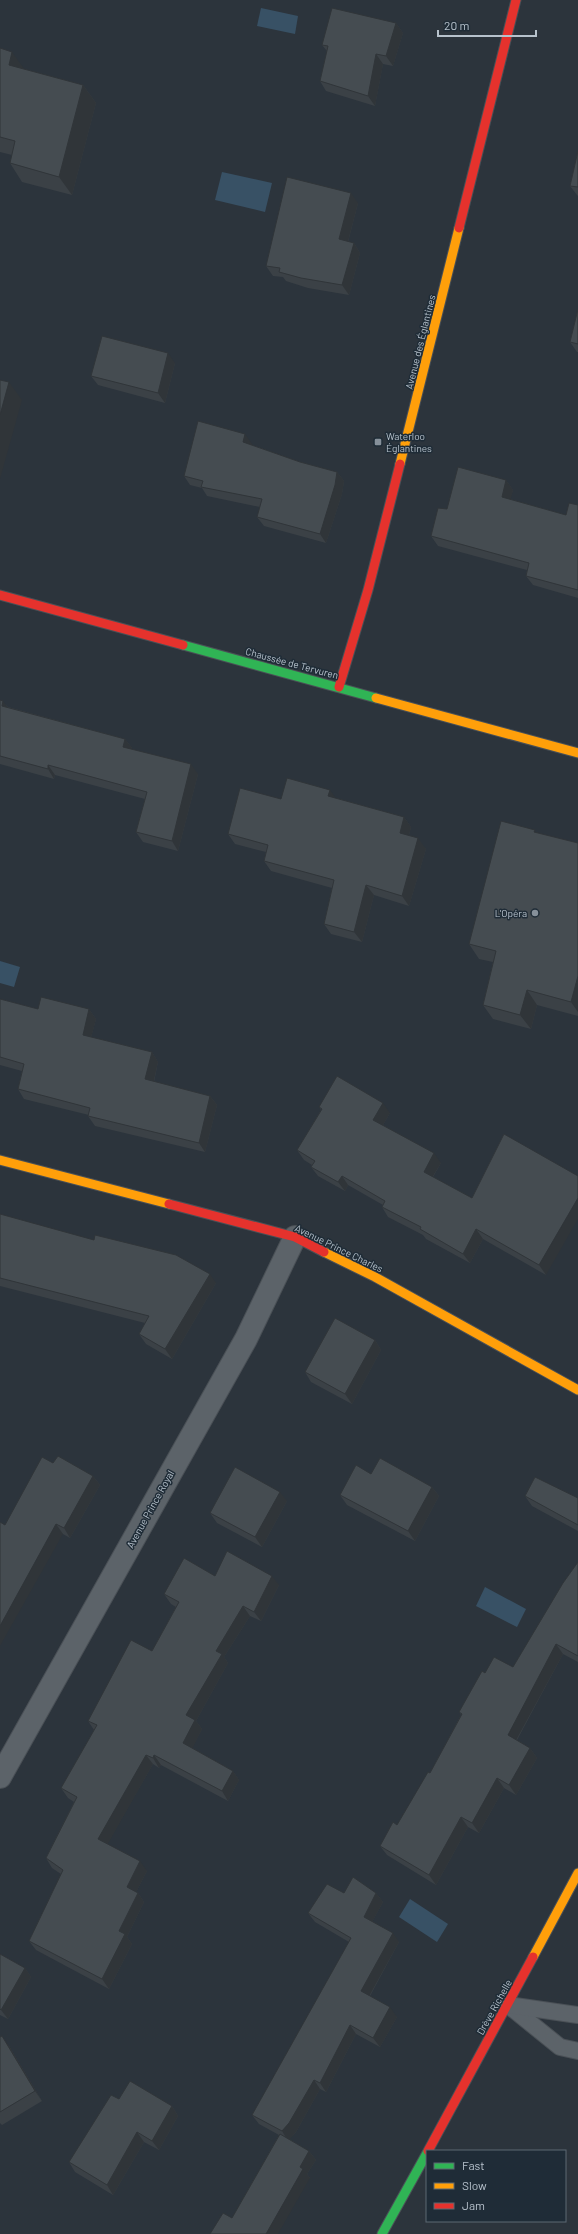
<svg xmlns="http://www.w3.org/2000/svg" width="578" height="2234" font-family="Barlow,sans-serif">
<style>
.water{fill:#385165}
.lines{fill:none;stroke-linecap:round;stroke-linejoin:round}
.lane-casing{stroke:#4a5056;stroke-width:18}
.street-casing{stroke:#4a5056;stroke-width:24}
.fast-casing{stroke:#4a5056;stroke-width:11}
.slow-casing{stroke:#4a5056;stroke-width:11}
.jam-casing{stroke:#4a5056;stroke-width:11}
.lane{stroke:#5c6369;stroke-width:16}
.street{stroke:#5c6369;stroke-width:22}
.fast{stroke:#30b455;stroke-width:9}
.slow{stroke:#ff9f0a;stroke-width:9}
.jam{stroke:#e5322d;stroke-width:9}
.wall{fill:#3b4146}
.shaded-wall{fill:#303539}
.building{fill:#454c51;stroke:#303539}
.poi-dot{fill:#86909a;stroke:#1f2c37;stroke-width:1.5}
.labels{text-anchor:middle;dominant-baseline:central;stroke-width:3;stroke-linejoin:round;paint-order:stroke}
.street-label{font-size:10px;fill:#b7c2cc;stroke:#1f2c37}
.poi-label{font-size:10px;fill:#b7c2cc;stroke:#1f2c37;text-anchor:start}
</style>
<rect width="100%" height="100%" fill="#2c343c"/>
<!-- water -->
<g class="water">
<path d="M261 8 298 16 295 34 257 26Z"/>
<path d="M222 172 272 183 265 212 215 200Z"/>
<path d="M0 961 20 967 14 987 0 983Z"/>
<path d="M485 1587 526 1609 517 1627 476 1606Z"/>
<path d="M410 1899 448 1924 437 1942 399 1917Z"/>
</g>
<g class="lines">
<!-- lane casing -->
<g class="lane-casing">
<g id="lane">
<path d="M508 2005 560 2047 578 2051"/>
<path d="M508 2005 578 2015"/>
</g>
</g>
<!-- street casing -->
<g class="street-casing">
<path id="street" d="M0 1777 246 1339 295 1237"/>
</g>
<!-- fast casing -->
<g class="fast-casing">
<g id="fast">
<path d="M183 645 376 698"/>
<path d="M382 2234 427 2153"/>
</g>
</g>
<!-- slow casing -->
<g class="slow-casing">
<g id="slow">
<path d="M400 464 459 228"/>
<path d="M376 698 578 753"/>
<path d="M0 1160 169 1204"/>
<path d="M324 1252 375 1277 578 1390"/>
<path d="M533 1957 578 1873"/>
</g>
</g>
<!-- jam casing -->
<g class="jam-casing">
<g id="jam">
<path d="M459 228 516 0"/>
<path d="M0 595 183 645"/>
<path d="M339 687 368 590 400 464"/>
<path d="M169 1204 295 1237 324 1252"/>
<path d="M428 2151 533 1957"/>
</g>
</g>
<!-- lane -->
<use href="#lane" class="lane"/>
<!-- street -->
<use href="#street" class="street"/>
<!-- fast -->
<use href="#fast" class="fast"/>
<!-- slow -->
<use href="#slow" class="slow"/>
<!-- jam -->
<use href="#jam" class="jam"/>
</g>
<!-- wall -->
<g class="wall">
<path d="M396 23 403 33 393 66 383 64 375 106 326 91 320 81 327 51 322 45Z"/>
<path d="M0 48 24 69 83 85 96 103 72 195 22 182 10 163 12 155 0 152Z"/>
<path d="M578 151V196L577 195 570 186Z"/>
<path d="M358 203 348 242 354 243 360 253 349 295 308 288 286 281 283 277 273 276 266 266Z"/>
<path d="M578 309V352H577L570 342Z"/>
<path d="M175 363 165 403 98 385 91 376Z"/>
<path d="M252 444V445L300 462 337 472 344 481 342 494 326 543 264 526 257 517 260 507 207 496 202 488 190 485 184 476Z"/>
<path d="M506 480 513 490 510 499 566 515 578 505V598L533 585 526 576 527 570 438 546 431 536 447 509Z"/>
<path d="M0 700 8 707 125 739 132 748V749L198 774 178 851 143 842 136 832 145 799 55 775 54 779 0 764Z"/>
<path d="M336 798 404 817 411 827 409 835 426 849 409 906 374 895 362 942 331 934 324 924 332 888 271 871 264 861 266 852 235 844 228 834 281 799Z"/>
<path d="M537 833 578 843V1016L537 1005 531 1029 493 1019 483 1005 493 962 479 959 469 944Z"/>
<path d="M0 999 38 1009H89L96 1019 91 1037 152 1052 158 1062 154 1082 210 1096 217 1105 205 1152 95 1126 88 1116 89 1115 24 1099 18 1089 22 1071 0 1065Z"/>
<path d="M319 1107 390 1113 383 1125 441 1163 433 1177 472 1198 504 1134 546 1275 483 1239 470 1263 426 1239 423 1235 388 1217 382 1207 383 1205 348 1185 345 1191 318 1176 311 1167 312 1165 304 1160 297 1150 321 1110Z"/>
<path d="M0 1214 216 1283 172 1359 146 1344 139 1334 145 1323 0 1286Z"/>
<path d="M375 1340 381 1350 352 1404 311 1382 305 1372Z"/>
<path d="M53 1463 93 1476 100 1485 70 1538 63 1534 5 1525Z"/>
<path d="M432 1487 439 1496 415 1541 347 1505 340 1495Z"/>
<path d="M525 1496 578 1498V1531L532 1506Z"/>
<path d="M287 1501 262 1547 217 1523 210 1513Z"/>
<path d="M578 1562V1662L563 1654 517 1740 530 1748 537 1758 516 1795 504 1788 479 1833 468 1827 436 1885 387 1855 380 1846 397 1825 430 1773 461 1715 459 1712 485 1673 513 1667Z"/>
<path d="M215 1576 279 1585 261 1621 250 1616 224 1657 228 1663 196 1721 202 1729 192 1748 233 1771 239 1780 228 1801 161 1765 159 1768 153 1764 107 1844 147 1871 136 1892 138 1893 144 1902 127 1937 132 1944 109 1989 36 1950 29 1941 61 1874 52 1868 46 1858 74 1802 68 1798 61 1788 94 1730 88 1721 152 1651 176 1607 171 1604 164 1594Z"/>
<path d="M344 1893H376L383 1902 372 1922 399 1942 370 1996 397 2017 380 2047 356 2034 326 2092 320 2089 296 2132 289 2139 309 2151 316 2160 307 2174 310 2178 232 2218 279 2135 259 2124 252 2115 349 1942 315 1922 308 1913Z"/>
<path d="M0 1954 25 1968 31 1977 8 2019 0 2015Z"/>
<path d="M0 2037 9 2046 42 2101 2 2125 0 2123Z"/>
<path d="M119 2099 172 2106 178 2116 159 2150 144 2142 113 2195 75 2172 69 2162Z"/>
</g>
<!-- shaded-wall -->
<g class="shaded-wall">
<path d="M396 23 403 33 393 66 386 56Z"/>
<path d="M12 52 25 70 9 65Z"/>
<path d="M376 54 383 64 375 106 368 96Z"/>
<path d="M83 85 96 103 72 195 59 177Z"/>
<path d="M351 193 358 203 346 249 339 239Z"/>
<path d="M354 243 360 253 349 295 342 285Z"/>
<path d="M168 353 175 363 165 403 158 393Z"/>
<path d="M9 382 22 400 0 479V415Z"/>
<path d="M245 434 252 444 250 451 243 442Z"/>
<path d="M337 472 344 481 342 494 326 543 320 534Z"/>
<path d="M506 480 513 490 509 506 502 497Z"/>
<path d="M3 701 10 711 2 706Z"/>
<path d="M125 739 132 748 130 757 123 747Z"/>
<path d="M191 764 198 774 178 851 172 841Z"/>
<path d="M48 765 55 775 54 779 48 769Z"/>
<path d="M330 790 337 800 328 796Z"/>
<path d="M404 817 411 827 407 843 400 833Z"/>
<path d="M418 838 426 849 409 906 402 896Z"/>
<path d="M366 885 374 895 362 942 354 932Z"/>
<path d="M578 976V1012L571 1002Z"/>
<path d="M527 990 537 1005 531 1029 520 1015Z"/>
<path d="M89 1009 96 1019 89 1045 83 1035Z"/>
<path d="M152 1052 158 1062 152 1089 145 1079Z"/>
<path d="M210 1096 217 1105 205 1152 199 1143Z"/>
<path d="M383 1103 390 1113 380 1130 373 1120Z"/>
<path d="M434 1153 441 1163 430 1181 424 1172Z"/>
<path d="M342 1176 348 1185 345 1191 338 1182Z"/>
<path d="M578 1198V1219L546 1275 539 1265Z"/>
<path d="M476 1229 483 1239 470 1263 463 1254Z"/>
<path d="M210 1274 216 1283 172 1359 165 1349Z"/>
<path d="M375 1340 381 1350 352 1404 345 1394Z"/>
<path d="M93 1476 100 1485 70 1538 64 1528Z"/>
<path d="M432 1487 439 1496 415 1541 408 1531Z"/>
<path d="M280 1492 287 1501 262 1547 255 1537Z"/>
<path d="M56 1524 63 1534 0 1646V1626Z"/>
<path d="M272 1576 279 1585 261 1621 254 1612Z"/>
<path d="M243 1606 250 1616 224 1657 228 1663 196 1721 202 1729 190 1753 183 1743 186 1715 216 1651Z"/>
<path d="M556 1644 563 1654 514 1744 508 1735Z"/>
<path d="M530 1748 537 1758 516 1795 509 1785Z"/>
<path d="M146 1755 153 1764 105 1849 98 1839Z"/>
<path d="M154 1755 161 1765 159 1768 153 1758Z"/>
<path d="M233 1771 239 1780 228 1801 222 1791Z"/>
<path d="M497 1778 504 1788 479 1833 472 1823Z"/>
<path d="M461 1817 468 1827 436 1885 429 1875Z"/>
<path d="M140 1861 147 1871 134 1896 127 1887Z"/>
<path d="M138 1893 144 1902 127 1937 132 1944 109 1989 102 1979 119 1931Z"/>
<path d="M376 1893 383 1902 370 1926 364 1917Z"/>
<path d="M393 1933 399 1942 367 2000 361 1991Z"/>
<path d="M25 1968 31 1977 8 2019 1 2010Z"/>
<path d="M390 2007 397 2017 380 2047 373 2038Z"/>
<path d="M350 2025 356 2034 326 2092 320 2083Z"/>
<path d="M2 2036 9 2046 42 2101 35 2091Z"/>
<path d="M314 2080 320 2089 296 2132 288 2141 282 2131Z"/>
<path d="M172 2106 178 2116 159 2150 152 2141Z"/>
<path d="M137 2132 144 2142 113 2195 107 2185Z"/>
<path d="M309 2151 316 2160 307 2174 310 2178 278 2234H266L300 2167Z"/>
</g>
<!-- building -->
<g class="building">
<path d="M332 8 396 23 386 56 376 54 368 96 320 81 328 46 322 45Z"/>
<path d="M0 48 12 52 9 65 83 85 59 177 10 163 15 141 0 137Z"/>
<path d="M578 151V187L570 186Z"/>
<path d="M287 177 351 193 339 239 354 243 342 285 301 278 279 272 280 268 266 266Z"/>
<path d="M578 309V344L570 342Z"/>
<path d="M102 336 168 353 158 393 91 376Z"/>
<path d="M0 380 9 382 0 415Z"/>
<path d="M198 421 245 434 243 442 300 462 337 472 335 485 320 534 257 517 262 499 201 487 203 481 184 476Z"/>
<path d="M458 467 506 480 502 497 566 515 569 503 578 505V590L526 576 529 563 431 536 438 508 447 509Z"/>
<path d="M0 700 3 701 2 706 125 739 123 747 191 764 172 841 136 832 147 792 48 765V769L0 756Z"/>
<path d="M287 778 330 790 328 796 404 817 400 833 418 838 402 896 366 885 354 932 324 924 334 880 264 861 268 845 228 834 240 788 281 799Z"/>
<path d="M501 821 535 830 534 832 578 843V976L571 1002 527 990 520 1015 483 1005 496 951 469 944Z"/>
<path d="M41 997 89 1009 83 1035 152 1052 145 1079 210 1096 199 1143 88 1116 90 1108 18 1089 24 1064 0 1057V999L38 1009Z"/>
<path d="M337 1076 383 1103 373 1120 434 1153 424 1172 472 1198 504 1134 578 1176V1198L539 1265 476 1229 463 1254 420 1229 421 1227 382 1207 385 1201 342 1176 338 1182 311 1167 315 1161 297 1150 322 1109 319 1107Z"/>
<path d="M0 1214 94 1240 95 1235 176 1255 210 1274 165 1349 139 1334 149 1316 0 1278Z"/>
<path d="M335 1318 375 1340 345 1394 305 1372Z"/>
<path d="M58 1456 93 1476 64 1528 56 1524 0 1626V1522L5 1525 42 1457 53 1463Z"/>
<path d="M380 1458 432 1487 408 1531 340 1495 356 1465 371 1474Z"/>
<path d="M235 1467 280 1492 255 1537 210 1513Z"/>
<path d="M535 1477 578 1498V1525L525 1496Z"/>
<path d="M227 1551 272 1576 254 1612 243 1606 216 1651 222 1654 186 1715 195 1720 183 1743 233 1771 222 1791 154 1755 153 1758 146 1755 98 1839 140 1861 127 1887 138 1893 119 1931 125 1934 102 1979 29 1941 63 1870 46 1858 77 1797 61 1788 97 1725 88 1721 131 1640 152 1651 179 1602 164 1594 184 1558 215 1576Z"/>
<path d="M578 1562V1656L556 1644 508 1735 530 1748 509 1785 497 1778 472 1823 461 1817 429 1875 380 1846 393 1822 397 1825 428 1772 430 1773 462 1714 459 1712 482 1671 485 1673 494 1657 513 1667 563 1583Z"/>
<path d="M353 1877 376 1893 364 1917 393 1933 361 1991 390 2007 373 2038 350 2025 320 2083 314 2080 289 2123 282 2131 252 2115 351 1938 308 1913 327 1884 344 1893Z"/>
<path d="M0 1954 25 1968 1 2010 0 2009Z"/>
<path d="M2 2036 35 2091 0 2112V2037Z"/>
<path d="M130 2081 172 2106 152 2141 137 2132 107 2185 69 2162 111 2095 119 2099Z"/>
<path d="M280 2134 309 2151 300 2167 303 2169 266 2234H210L223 2213 232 2218Z"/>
</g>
<!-- markers -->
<g class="poi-dot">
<rect x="374" y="438" width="8" height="8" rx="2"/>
<circle cx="535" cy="913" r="4"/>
</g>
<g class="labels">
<!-- street labels -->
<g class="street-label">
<text transform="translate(420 342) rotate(-76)">Avenue des Églantines</text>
<text transform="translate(292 663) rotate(15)">Chaussée de Tervuren</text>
<text transform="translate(339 1248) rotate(26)">Avenue Prince Charles</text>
<text transform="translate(150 1509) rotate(-61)">Avenue Prince Royal</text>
<text transform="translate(494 2007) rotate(-61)">Drève Richelle</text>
</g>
<!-- poi labels -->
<g class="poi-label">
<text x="386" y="436">Waterloo<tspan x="386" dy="12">Églantines</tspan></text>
<text x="527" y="913" text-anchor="end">L'Opéra</text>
</g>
</g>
<!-- legend -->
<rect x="426" y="2150" width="140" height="72" fill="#1f2c37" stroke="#5c6873"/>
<rect x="434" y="2163" width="20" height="6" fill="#30b455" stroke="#5c6873"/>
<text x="462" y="2170" font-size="12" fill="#b7c2cc">Fast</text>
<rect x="434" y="2183" width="20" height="6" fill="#ff9f0a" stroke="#5c6873"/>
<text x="462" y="2190" font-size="12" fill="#b7c2cc">Slow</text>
<rect x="434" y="2203" width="20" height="6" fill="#e5322d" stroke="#5c6873"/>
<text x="462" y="2210" font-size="12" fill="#b7c2cc">Jam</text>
<!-- scale -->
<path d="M438 30v6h98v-6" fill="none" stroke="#b7c2cc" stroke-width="2"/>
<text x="444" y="30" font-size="12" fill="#b7c2cc" stroke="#1f2c37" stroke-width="3" paint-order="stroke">20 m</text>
</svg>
